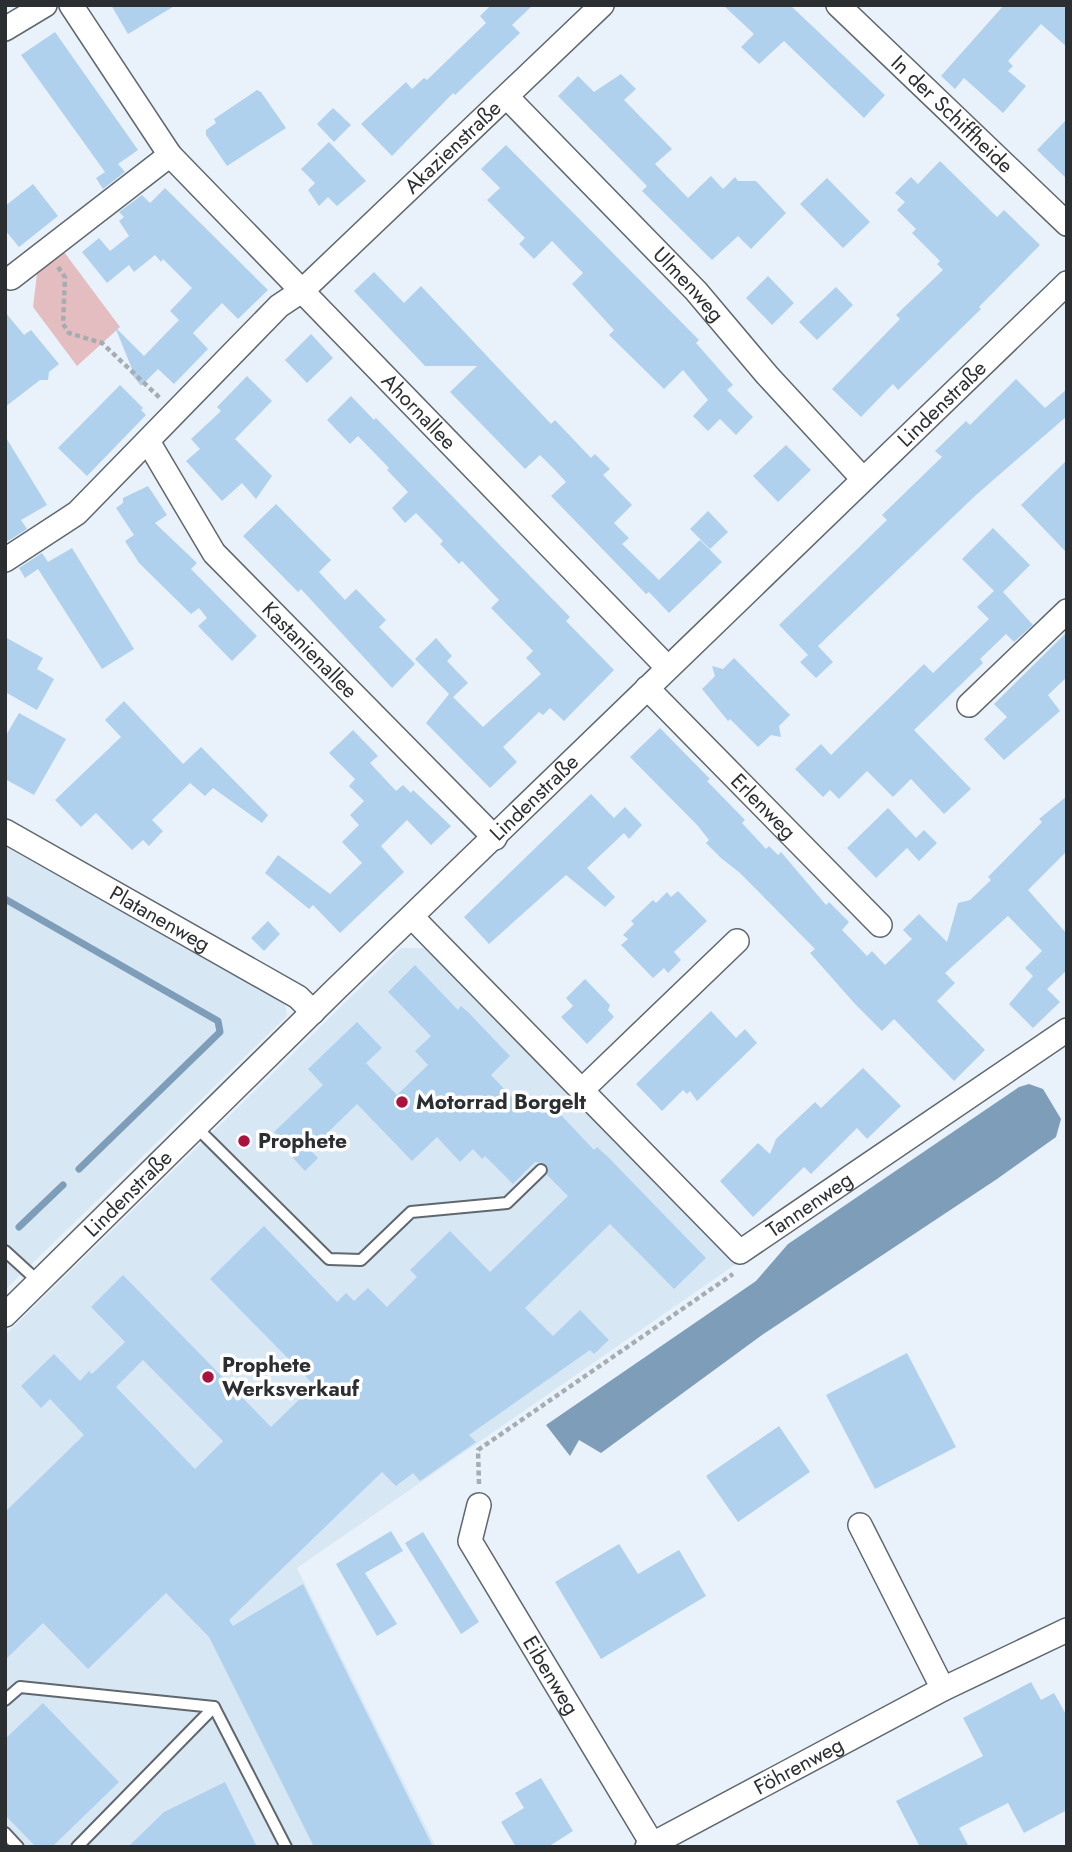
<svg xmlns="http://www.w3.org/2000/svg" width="1072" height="1852" font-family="Jost,sans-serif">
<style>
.built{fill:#d8e7f4}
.green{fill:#e3bdbf}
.water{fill:#7e9db8}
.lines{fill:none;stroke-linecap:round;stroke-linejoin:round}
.stream{stroke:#7e9db8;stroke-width:7}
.building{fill:#b0d1ed;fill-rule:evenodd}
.service-casing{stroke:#60686e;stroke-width:14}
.minor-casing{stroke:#60686e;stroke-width:26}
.path{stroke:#a5acb2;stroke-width:4.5;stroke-dasharray:5 3.5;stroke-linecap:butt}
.service{stroke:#fff;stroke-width:10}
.minor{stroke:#fff;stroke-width:23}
.poi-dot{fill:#a9133d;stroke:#fff;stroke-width:2.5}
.labels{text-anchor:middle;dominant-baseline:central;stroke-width:7;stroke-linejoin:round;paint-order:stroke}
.street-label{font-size:21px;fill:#2c2f32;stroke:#fff}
.poi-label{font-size:21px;font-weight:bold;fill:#2c2f32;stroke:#fff;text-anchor:start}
</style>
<rect width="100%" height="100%" fill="#e9f2fa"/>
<!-- built -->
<g class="built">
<path d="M5 845 284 999 287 1016 5 1290Z"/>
<path d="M401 948H429L736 1264 297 1568 436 1847H5V1335Z"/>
</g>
<!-- green -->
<path class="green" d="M64 252 120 327 77 366 33 307 37 274Z"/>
<!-- water -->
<path class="water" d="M1029 1084 1043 1089 1061 1119 1056 1137 997 1179 762 1335 601 1453 579 1440 570 1456 546 1425 756 1281 788 1244 1019 1087Z"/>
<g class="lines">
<!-- stream -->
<g class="stream">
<path d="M5 899 218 1021 220 1032 79 1169"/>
<path d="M19 1227 63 1185"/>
</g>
</g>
<!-- building -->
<g class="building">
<path d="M111 5H176L128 34Z"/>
<path d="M491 5H533L512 25 520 33 455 95 453 93 392 156 361 124 406 82 412 89 424 78 427 80 486 23 480 16Z"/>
<path d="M723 5H790L885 95 864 118 784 41 759 64 741 47 754 34Z"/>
<path d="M1004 5H1067V47L1041 24 1008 61 1013 66 1008 71 1026 86 1003 113 964 78 955 89 941 76Z"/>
<path d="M55 32 138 150 118 164 125 172 103 189 96 178 105 172 21 55Z"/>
<path d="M621 74 636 89 624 100 672 149 655 164 688 198 711 176 723 189 735 177 738 181H756L786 213 751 249 738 236 712 260 642 191 647 186 558 96 578 76 594 92Z"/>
<path d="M257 90 261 92 286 128 227 166 206 135V130L216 123 214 119Z"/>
<path d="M333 108 351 125 334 142 317 124Z"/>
<path d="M1067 119V179L1037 150Z"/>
<path d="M329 142 366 181 337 206 328 197 319 206 308 190 315 183 301 169Z"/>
<path d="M506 145 699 340 696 343 733 385 727 390 753 417 736 435 720 419 708 431 693 416 708 400 683 370 664 389 609 335 614 330 572 284 583 273 552 241 534 259 519 244 525 238 487 200 500 188 481 169Z"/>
<path d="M940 161 997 217 1004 210 1040 245 979 307 981 309 898 390 893 384 861 417 832 389 900 319 896 315 943 270 937 264 940 261 912 233 916 229 897 210 905 202 895 193 911 177 918 184Z"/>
<path d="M827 178 870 222 843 248 800 204Z"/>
<path d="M33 184 58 216 19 247 5 230V206Z"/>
<path d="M165 188 268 290 238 319 222 303 193 333 208 349 174 384 158 369 141 386 130 372 132 369 115 327 144 356 179 320 170 311 192 288 163 259 161 262 155 255 134 272 129 265 107 283 82 252 99 238 110 251 129 236 119 221 124 217 119 212 142 195 150 203Z"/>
<path d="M374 272 404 303 421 286 551 424 555 420 591 458 595 454 610 469 603 475 632 505 614 523 629 538 622 544 659 580 700 540 722 562 669 613 649 592 646 594 551 496 566 482 554 469 540 455 525 469 450 392 477 366H425L354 291Z"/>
<path d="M768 276 794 303 772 325 746 298Z"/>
<path d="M836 287 853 305 817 340 799 322Z"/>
<path d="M5 312 24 335 31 330 59 364 49 372 48 380H40L5 407Z"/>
<path d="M311 334 333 358 307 383 285 360Z"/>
<path d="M247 376 272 401 235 439 272 476 256 499 242 483 222 501 186 461 200 449 191 439 221 411 217 407Z"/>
<path d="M1016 379 1045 408 1067 389V416L976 495 818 646 833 662 816 678 800 662 808 655 779 625 887 520 882 515 942 457 935 451 966 421 970 425Z"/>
<path d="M120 385 143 408 141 410 146 415 87 476 58 448Z"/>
<path d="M351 396 374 420 376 418 570 617 566 621 614 670 564 721 550 708 543 715 539 712 503 747 517 762 490 788 426 723 449 694 415 659 436 638 452 656 447 661 468 683 453 697 483 727 541 674 526 658 533 651 491 608 499 600 462 561 459 564 440 544 443 541 416 513 405 523 392 508 408 492 387 470 389 468 358 436 350 444 327 420Z"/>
<path d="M5 436 47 505 21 520 27 529 5 543Z"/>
<path d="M786 445 811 470 778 502 753 476Z"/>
<path d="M1067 460V553L1021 505Z"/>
<path d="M148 486 167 515 155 523 197 563 191 569 257 636 232 661 198 626 207 618 199 608 191 614 139 563 125 541 134 535 116 508 123 503V498Z"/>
<path d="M276 504 331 560 319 572 345 600 356 589 386 620 379 627 415 664 392 688 301 589 298 592 243 536Z"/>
<path d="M708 511 728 532 710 549 690 529Z"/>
<path d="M993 528 1030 565 1003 592 1033 625 1014 642 1006 634 980 659 983 663 914 730 971 789 944 814 911 779 893 797 867 771 839 799 830 790 823 797 795 769 821 744 831 755 924 664 933 673 989 619 977 607 994 591 962 559Z"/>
<path d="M72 548 134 649 102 669 38 569 25 578 19 568 42 553 48 562Z"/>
<path d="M1067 632V677L1048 695 1060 711 1004 760 984 739 1007 717 994 704Z"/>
<path d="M5 637 43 658 37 669 54 679 37 710 5 692Z"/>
<path d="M734 658 790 715 779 726 781 737 771 735 758 747 730 719 728 721 702 689 715 676 712 666 723 669Z"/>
<path d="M124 701 183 764 201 747 268 815 262 823 213 788 205 796 190 783 152 820 163 831 149 846 143 840 132 850 96 813 81 827 55 800 121 737 105 720Z"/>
<path d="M19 713 66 739 34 795 5 779V737Z"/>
<path d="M660 728 710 779 707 781 745 820 742 823 766 849 769 846 778 855 781 852 826 905 829 902 849 922 842 930 867 956 872 951 885 965 912 939 903 930 919 914 947 942 958 903 970 900 991 880 988 877 1042 822 1039 819 1067 796V851L1028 890 1067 934V970L1047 989 1060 1002 1033 1028 1009 1004 1033 976 1025 968 1042 951 1008 916 945 973 955 983 937 1001 985 1050 954 1081 894 1019 882 1031 855 1004 810 953 815 949 740 873 721 858 706 843 709 840 698 826 630 757Z"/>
<path d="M353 730 378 756 370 763 396 791 403 785 411 793 413 790 451 826 431 845 407 820 381 846 404 872 340 933 313 905 309 909 265 873 278 855 330 894 362 863 342 842 359 825 350 815 364 801 349 786 355 779 329 753Z"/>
<path d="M591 794 614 818 625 807 642 825 629 839 624 833 587 868 615 897 605 907 566 875 489 944 464 917Z"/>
<path d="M888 808 916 838 924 830 937 843 919 861 907 848 876 878 847 848Z"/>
<path d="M678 891 707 921 674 952 681 960 668 973 664 968 653 978 621 945 628 939 623 935 634 924 631 921 653 900 656 903 667 892 671 897Z"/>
<path d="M268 921 280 934 264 951 251 938Z"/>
<path d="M415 965 458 1010 461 1006 468 1012 510 1056 491 1075 526 1112 543 1096 594 1150 597 1147 608 1157 706 1258 674 1289 610 1224 525 1308 553 1336 580 1310 609 1340 594 1354 590 1350 469 1435 476 1442 420 1481 413 1473 396 1486 382 1472 229 1620 233 1626 303 1584 433 1847H314L209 1637 166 1593 88 1669 43 1623 5 1660V1512L84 1435 50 1399 41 1408 21 1386 54 1354 80 1381 89 1371 92 1374 125 1342 91 1307 123 1275 271 1427 314 1385 210 1279 264 1226 337 1302 346 1293 354 1301 368 1288 387 1307 417 1277 410 1270 450 1231 490 1272 568 1196 547 1175 548 1167 544 1163 535 1162 513 1184 485 1156 482 1159 473 1149 460 1162 437 1137 412 1161 357 1104 310 1150 318 1158 305 1171 293 1158 296 1154 274 1132 323 1085 308 1069 357 1022 382 1048 366 1063 397 1095 428 1065 415 1051 431 1036 388 992ZM143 1360 223 1441 195 1469 116 1387Z"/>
<path d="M585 979 610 1005 608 1010 614 1017 587 1044 561 1017 573 1006 566 998Z"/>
<path d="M711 1011 736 1038 745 1029 757 1043 697 1101 690 1091 687 1094 683 1090 662 1111 636 1084Z"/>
<path d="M863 1068 901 1106 867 1139 857 1128 811 1174 804 1167 753 1217 720 1181 758 1143 770 1154 776 1139 815 1102 821 1108Z"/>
<path d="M907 1353 956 1447 875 1489 826 1395Z"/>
<path d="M779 1426 810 1472 738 1522 706 1476Z"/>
<path d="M391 1531 403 1551 365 1573 397 1624 377 1636 336 1564Z"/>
<path d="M423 1532 479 1622 461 1634 405 1543Z"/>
<path d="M619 1544 638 1574 679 1550 706 1596 601 1659 555 1582Z"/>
<path d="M1031 1682 1041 1700 1054 1693 1067 1716V1810L1024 1833 1008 1803 959 1828 969 1847H920L896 1801 983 1756 963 1718Z"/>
<path d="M43 1703 119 1782 52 1847H36L5 1815V1739Z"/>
<path d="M541 1778 573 1831 548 1847H516L501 1822 524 1808 515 1793Z"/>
<path d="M225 1782 257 1847H128L164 1812Z"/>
</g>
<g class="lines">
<!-- service casing -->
<g class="service-casing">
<g id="service">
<path d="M196 1127 329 1259 361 1260 411 1212 507 1203 541 1170"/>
<path d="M5 1251 39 1282"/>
<path d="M5 1700 20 1687 214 1707 286 1847"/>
<path d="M5 1833 18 1847"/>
<path d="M77 1847 214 1707"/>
</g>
</g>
<!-- minor casing -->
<g class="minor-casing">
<g id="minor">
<path id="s1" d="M71 5 170 155 668 668"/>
<path id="s2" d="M838 5 1067 224"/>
<path d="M5 29 45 5"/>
<path id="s3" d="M507 97 696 291 767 375 863 479"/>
<path d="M11 278 170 155"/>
<path id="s4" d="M149 443 214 553 495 838"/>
<path id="s5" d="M5 560 77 513 279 306 303 290 602 5"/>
<path id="s6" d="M647 688 880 925"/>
<path d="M969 705 1067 611"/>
<path id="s7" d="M5 831 298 997 313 1012"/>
<path id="s8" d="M412 917 740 1252 1067 1030"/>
<path d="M582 1090 737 941"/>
<path id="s9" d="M5 1315 335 990 1067 283"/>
<path id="s10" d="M479 1505 470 1541 654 1847"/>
<path d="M860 1525 943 1689"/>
<path id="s11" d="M647 1847 943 1689 1067 1630"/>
</g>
</g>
<!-- path -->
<g class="path">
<path d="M58 267 65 277 63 324 69 333 102 343 161 399"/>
<path d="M479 1484 478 1450 733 1274"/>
</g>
<!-- service -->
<use href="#service" class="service"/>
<!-- minor -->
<use href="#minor" class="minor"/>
</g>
<!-- markers -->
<g class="poi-dot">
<circle cx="402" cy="1102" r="7"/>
<circle cx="244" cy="1141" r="7"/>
<circle cx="208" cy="1377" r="7"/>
</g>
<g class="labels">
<!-- street labels -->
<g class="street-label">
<text stroke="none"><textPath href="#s2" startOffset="158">In der Schiffheide</textPath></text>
<text stroke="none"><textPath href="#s5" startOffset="611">Akazienstraße</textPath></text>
<text stroke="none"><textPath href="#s3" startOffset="261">Ulmenweg</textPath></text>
<text stroke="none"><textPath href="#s9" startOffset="1307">Lindenstraße</textPath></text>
<text stroke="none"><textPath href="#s1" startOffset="537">Ahornallee</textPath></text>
<text stroke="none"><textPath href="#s4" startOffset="264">Kastanienallee</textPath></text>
<text stroke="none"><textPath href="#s9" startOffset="740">Lindenstraße</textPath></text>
<text stroke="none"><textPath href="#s6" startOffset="166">Erlenweg</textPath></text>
<text stroke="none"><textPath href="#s7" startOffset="178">Platanenweg</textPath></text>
<text stroke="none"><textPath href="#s9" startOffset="173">Lindenstraße</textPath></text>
<text stroke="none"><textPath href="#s8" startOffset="553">Tannenweg</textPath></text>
<text stroke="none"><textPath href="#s10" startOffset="194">Eibenweg</textPath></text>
<text stroke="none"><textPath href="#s11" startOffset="172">Föhrenweg</textPath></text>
</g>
<!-- poi labels -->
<g class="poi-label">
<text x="416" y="1102">Motorrad Borgelt</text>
<text x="258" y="1141">Prophete</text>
<text x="222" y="1365">Prophete<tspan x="222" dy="24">Werksverkauf</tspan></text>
</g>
</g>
<!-- border -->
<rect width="1072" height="1852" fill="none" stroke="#2c2f32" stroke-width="14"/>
</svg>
